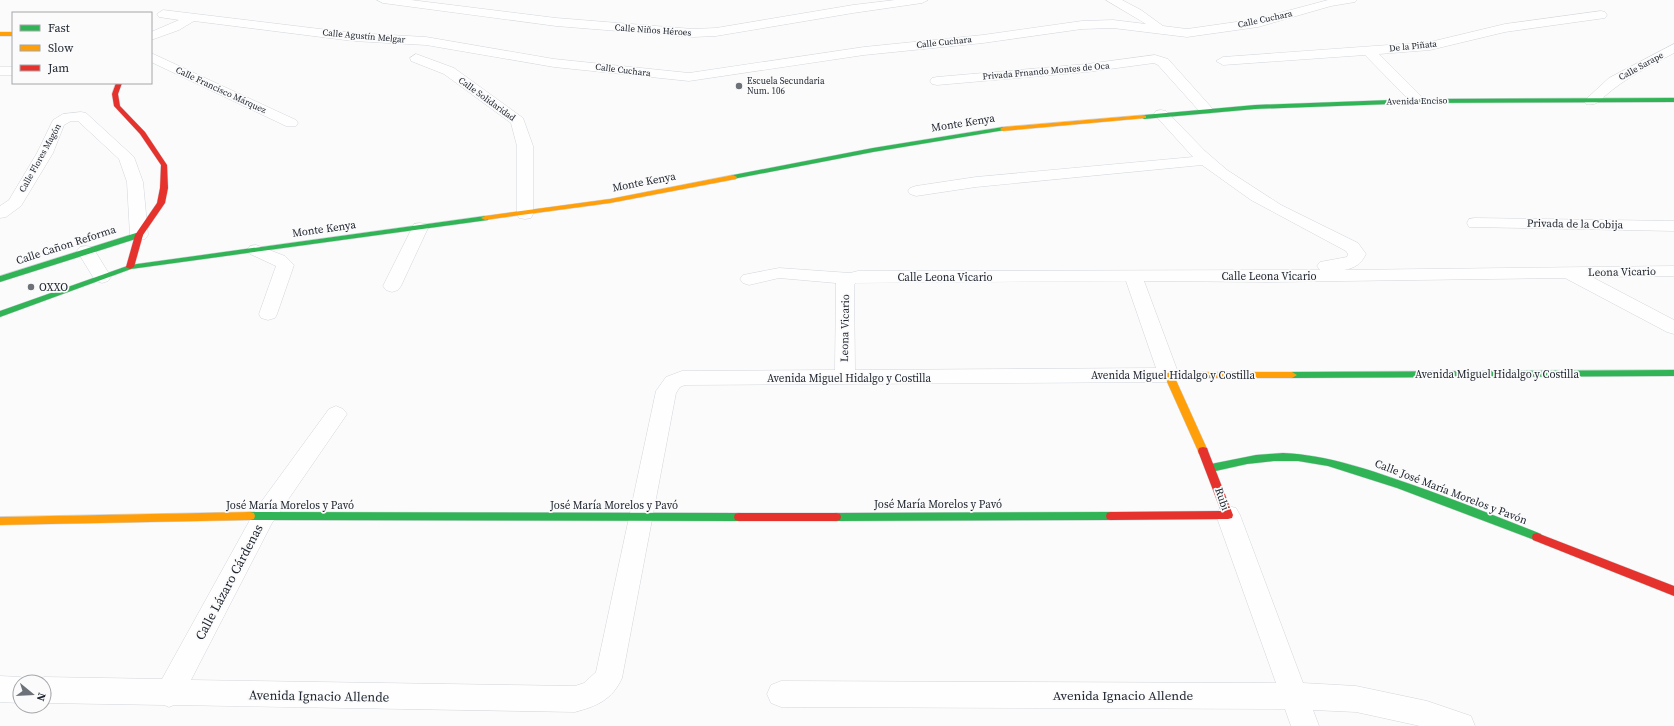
<svg xmlns="http://www.w3.org/2000/svg" width="1674" height="726" font-family="'Source Serif 4',serif">
<style>
.lines{fill:none;stroke-linecap:round;stroke-linejoin:round}
.street-casing{stroke:#d2d6db;stroke-width:1}
.fast-casing{stroke:#d2d6db;stroke-width:1}
.slow-casing{stroke:#d2d6db;stroke-width:1}
.jam-casing{stroke:#d2d6db;stroke-width:1}
.street{fill:#fefefe;fill-rule:evenodd}
.fast{fill:#30b455;fill-rule:evenodd}
.slow{fill:#ff9f0a;fill-rule:evenodd}
.jam{fill:#e5322d;fill-rule:evenodd}
.poi-dot{fill:#6d7178;stroke:#fbfbfb;stroke-width:1.5}
.labels{text-anchor:middle;dominant-baseline:central;stroke-width:3.5;stroke-linejoin:round;paint-order:stroke}
.far-street-label{font-size:9px;fill:#212731;stroke:#fbfbfb}
.far-poi-label{font-size:9px;fill:#212731;stroke:#fbfbfb;text-anchor:start}
.street-label{font-size:11px;fill:#212731;stroke:#fbfbfb}
.poi-label{font-size:11px;fill:#212731;stroke:#fbfbfb;text-anchor:start}
.near-street-label{font-size:13px;fill:#212731;stroke:#fbfbfb}
</style>
<rect width="100%" height="100%" fill="#fbfbfb"/>
<g class="lines">
<!-- street casing -->
<g class="street-casing">
<g id="street">
<path d="M377 0H411L556 18 693 29 716 28 853 5 895 0H928L922 3 853 13 716 36 693 37 556 26 383 3Z"/>
<path d="M1106 0H1122L1141 10 1163 26 1187 29 1257 19 1328 0H1357L1355 2 1331 6 1258 27 1187 37 1113 28 1082 29 983 43 864 55 689 81 554 67 426 45 353 41 194 21 179 30 151 40V32L179 20 159 17 157 14 163 10 353 33 426 37 554 59 689 73 864 47 983 35 1082 21 1113 20 1146 24Z"/>
<path d="M1601 11 1605 12 1607 15 1605 18 1505 32 1430 50 1379 54 1423 98 1425 101 1423 104H1413L1365 55 1223 65 1216 61 1223 57 1430 42 1505 24Z"/>
<path d="M1674 44V53C1650 66 1625 78 1605 96 1599 102 1595 106 1586 104L1584 101 1609 78Z"/>
<path d="M151 53 296 120 298 123 296 126H286L151 62Z"/>
<path d="M416 54 454 68 523 118 533 146V214L531 218 525 219 519 218 517 214V146L511 123 444 74 411 61 410 58Z"/>
<path d="M1155 55 1168 59 1211 107 1213 110 1211 113H1201L1158 65 1154 63 1087 72 937 85 932 84 930 81 932 78 937 77 1087 64Z"/>
<rect x="0" y="67" width="13" height="8"/>
<path d="M1161 110 1166 111 1205 151 1227 170 1281 205 1358 243 1366 254C1361 264 1355 268 1344 270L1674 266V276L1592 277 1674 320V334L1667 332 1565 278 1270 282 1144 281 1179 375 1176 380 1169 382 685 385 680 387 676 393 622 678C612 700 597 706 575 712L174 705 169 707 164 705 44 703V682H34L44 677 162 679 256 509 329 409 336 406 343 409 347 414 272 523 191 680 575 686 584 683 596 672 656 391 666 377 682 371 835 370 836 283 779 278 749 285 743 283 740 279 743 275 779 268 850 273 858 271 1320 270 1317 266 1320 262 1347 257 1348 254 1346 251 1251 200 1202 165 976 187 916 196 910 194 908 191 910 188 916 186 976 177 1193 157 1154 114 1156 111ZM1126 281 1156 368 855 370 854 285 856 283Z"/>
<path d="M81 112 86 113 134 157 143 182 148 235 145 239 139 240 133 239 130 235 127 182 119 159 78 121H71L64 125 53 153 21 206 6 217 0 218V206L9 200 37 153 53 120 63 114Z"/>
<path d="M1475 218 1674 221V231L1469 227 1467 223 1469 219Z"/>
<path d="M420 223 426 224 428 228 401 286 398 290 392 292 386 290 383 286 414 224Z"/>
<path d="M256 245 285 256 294 265 277 314 275 318 268 320 261 318 259 314 276 266 250 254 247 250 250 246Z"/>
<path d="M86 246 92 247 95 251 111 277 108 281 102 283 96 281 93 277 77 251 80 247Z"/>
<path d="M1228 506 1236 508 1240 515 1303 683 1356 686 1427 701 1471 716 1475 726H1420L1356 712 1313 710 1319 726H1291L1285 709 781 707 771 703 767 694 771 685 781 681 1276 683 1216 515 1220 508Z"/>
<path d="M0 676 20 677 30 681 20 682V703L0 702Z"/>
</g>
</g>
<!-- fast casing -->
<g class="fast-casing">
<g id="fast">
<path d="M1674 98V102L1418 103 1255 109 1144 119 1141 117 1144 115 1255 105 1418 99Z"/>
<path d="M1003 127 1006 129 1005 130 873 152 733 179 729 177 733 175 873 148Z"/>
<path d="M485 216 489 218 488 220 131 269 0 317V311L130 265Z"/>
<path d="M136 233H142L143 235 142 237 0 282V276Z"/>
<path d="M1674 370V376L1292 378 1287 375 1292 372Z"/>
<path d="M1283 453C1328 455 1370 470 1413 485 1456 500 1498 517 1541 534L1542 537 1541 540 1537 541 1397 488 1328 466 1298 461H1274L1247 464 1211 472 1207 471 1206 468 1207 465 1211 464 1256 455Z"/>
<path d="M250 512 739 513 743 514 744 517 743 520 739 521 250 520 246 519 245 516 246 513Z"/>
<path d="M1111 512 1115 513 1116 516 1115 519 1111 520 836 521 832 520 831 517 832 514 836 513Z"/>
</g>
</g>
<!-- slow casing -->
<g class="slow-casing">
<g id="slow">
<rect x="0" y="32" width="13" height="4"/>
<path d="M1144 115 1146 116V118L1003 131 1000 129 1003 127Z"/>
<path d="M733 175 737 177 736 179 610 203 485 220 481 218 485 216 610 199Z"/>
<path d="M1169 372H1292L1297 375 1292 378H1175L1208 451 1207 454H1199L1198 451 1164 375Z"/>
<path d="M250 512 254 513 255 516 254 519 250 520 0 525V517Z"/>
</g>
</g>
<!-- jam casing -->
<g class="jam-casing">
<g id="jam">
<path d="M116 83H122L118 94 120 106 145 132 167 165 168 188 165 203 143 235 134 267 130 269 126 267 135 235 157 203 160 188 161 165 140 134 114 106 112 94Z"/>
<path d="M1203 447 1207 448 1208 451 1233 515 1232 518 1228 519 1111 520 1107 519 1106 516 1107 513 1111 512 1221 511 1198 451 1199 448Z"/>
<path d="M739 513H836L840 514 841 517 840 520 836 521H739L735 520 734 517 735 514Z"/>
<path d="M1537 533 1674 586V596L1533 540 1532 537 1533 534Z"/>
</g>
</g>
<!-- street -->
<use href="#street" class="street"/>
<!-- fast -->
<use href="#fast" class="fast"/>
<!-- slow -->
<use href="#slow" class="slow"/>
<!-- jam -->
<use href="#jam" class="jam"/>
</g>
<!-- markers -->
<g class="poi-dot">
<circle cx="739" cy="86" r="4"/>
<circle cx="31" cy="287" r="4"/>
</g>
<g class="labels">
<!-- far-street labels -->
<g class="far-street-label">
<text transform="translate(1265 19) rotate(-12)">Calle Cuchara</text>
<text transform="translate(653 30) rotate(4)">Calle Niños Héroes</text>
<text transform="translate(364 36) rotate(5)">Calle Agustín Melgar</text>
<text transform="translate(944 42) rotate(-6)">Calle Cuchara</text>
<text transform="translate(1413 46) rotate(-6)">De la Piñata</text>
<text transform="translate(1641 66) rotate(-29)">Calle Sarape</text>
<text transform="translate(623 70) rotate(7)">Calle Cuchara</text>
<text transform="translate(1046 71) rotate(-5)">Privada Frnando Montes de Oca</text>
<text transform="translate(221 90) rotate(25)">Calle Francisco Márquez</text>
<text transform="translate(487 99) rotate(36)">Calle Solidaridad</text>
<text transform="translate(1417 101) rotate(-1)">Avenida Enciso</text>
<text transform="translate(40 158) rotate(-61)">Calle Flores Magón</text>
</g>
<!-- far-poi labels -->
<g class="far-poi-label">
<text x="747" y="81">Escuela Secundaria<tspan x="747" dy="10">Num. 106</tspan></text>
</g>
<!-- street labels -->
<g class="street-label">
<text transform="translate(963 123) rotate(-9)">Monte Kenya</text>
<text transform="translate(644 182) rotate(-11)">Monte Kenya</text>
<text transform="translate(1575 224) rotate(1)">Privada de la Cobija</text>
<text transform="translate(324 229) rotate(-8)">Monte Kenya</text>
<text transform="translate(66 245) rotate(-18)">Calle Cañon Reforma</text>
<text transform="translate(1622 272) rotate(-1)">Leona Vicario</text>
<text x="1269" y="276">Calle Leona Vicario</text>
<text x="945" y="277">Calle Leona Vicario</text>
<text transform="translate(845 328) rotate(-89)">Leona Vicario</text>
<text x="1497" y="374">Avenida Miguel Hidalgo y Costilla</text>
<text x="1173" y="375">Avenida Miguel Hidalgo y Costilla</text>
<text x="849" y="378">Avenida Miguel Hidalgo y Costilla</text>
<text transform="translate(1451 492) rotate(21)">Calle José María Morelos y Pavón</text>
<text transform="translate(1222 499) rotate(71)">Rubi</text>
<text x="938" y="504">José María Morelos y Pavó</text>
<text x="290" y="505">José María Morelos y Pavó</text>
<text x="614" y="505">José María Morelos y Pavó</text>
</g>
<!-- poi labels -->
<g class="poi-label">
<text x="39" y="287">OXXO</text>
</g>
<!-- near-street labels -->
<g class="near-street-label">
<text transform="translate(229 582) rotate(-62)">Calle Lázaro Cárdenas</text>
<text x="1123" y="695">Avenida Ignacio Allende</text>
<text transform="translate(319 696) rotate(1)">Avenida Ignacio Allende</text>
</g>
</g>
<!-- legend -->
<rect x="12" y="12" width="140" height="72" fill="#fbfbfb" stroke="#a4a6aa"/>
<rect x="20" y="25" width="20" height="6" fill="#30b455" stroke="#a4a6aa"/>
<text x="48" y="32" font-size="12" fill="#212731">Fast</text>
<rect x="20" y="45" width="20" height="6" fill="#ff9f0a" stroke="#a4a6aa"/>
<text x="48" y="52" font-size="12" fill="#212731">Slow</text>
<rect x="20" y="65" width="20" height="6" fill="#e5322d" stroke="#a4a6aa"/>
<text x="48" y="72" font-size="12" fill="#212731">Jam</text>
<!-- north arrow -->
<g transform="translate(32 694) rotate(108)"><circle r="19" fill="#fbfbfb" stroke="#a4a6aa"/>
<path d="M0-3L7 15L0 10L-7 15Z" fill="#6d7178"/>
<text y="-6" font-size="11" font-weight="bold" text-anchor="middle" fill="#212731">N</text>
</g>
</svg>
